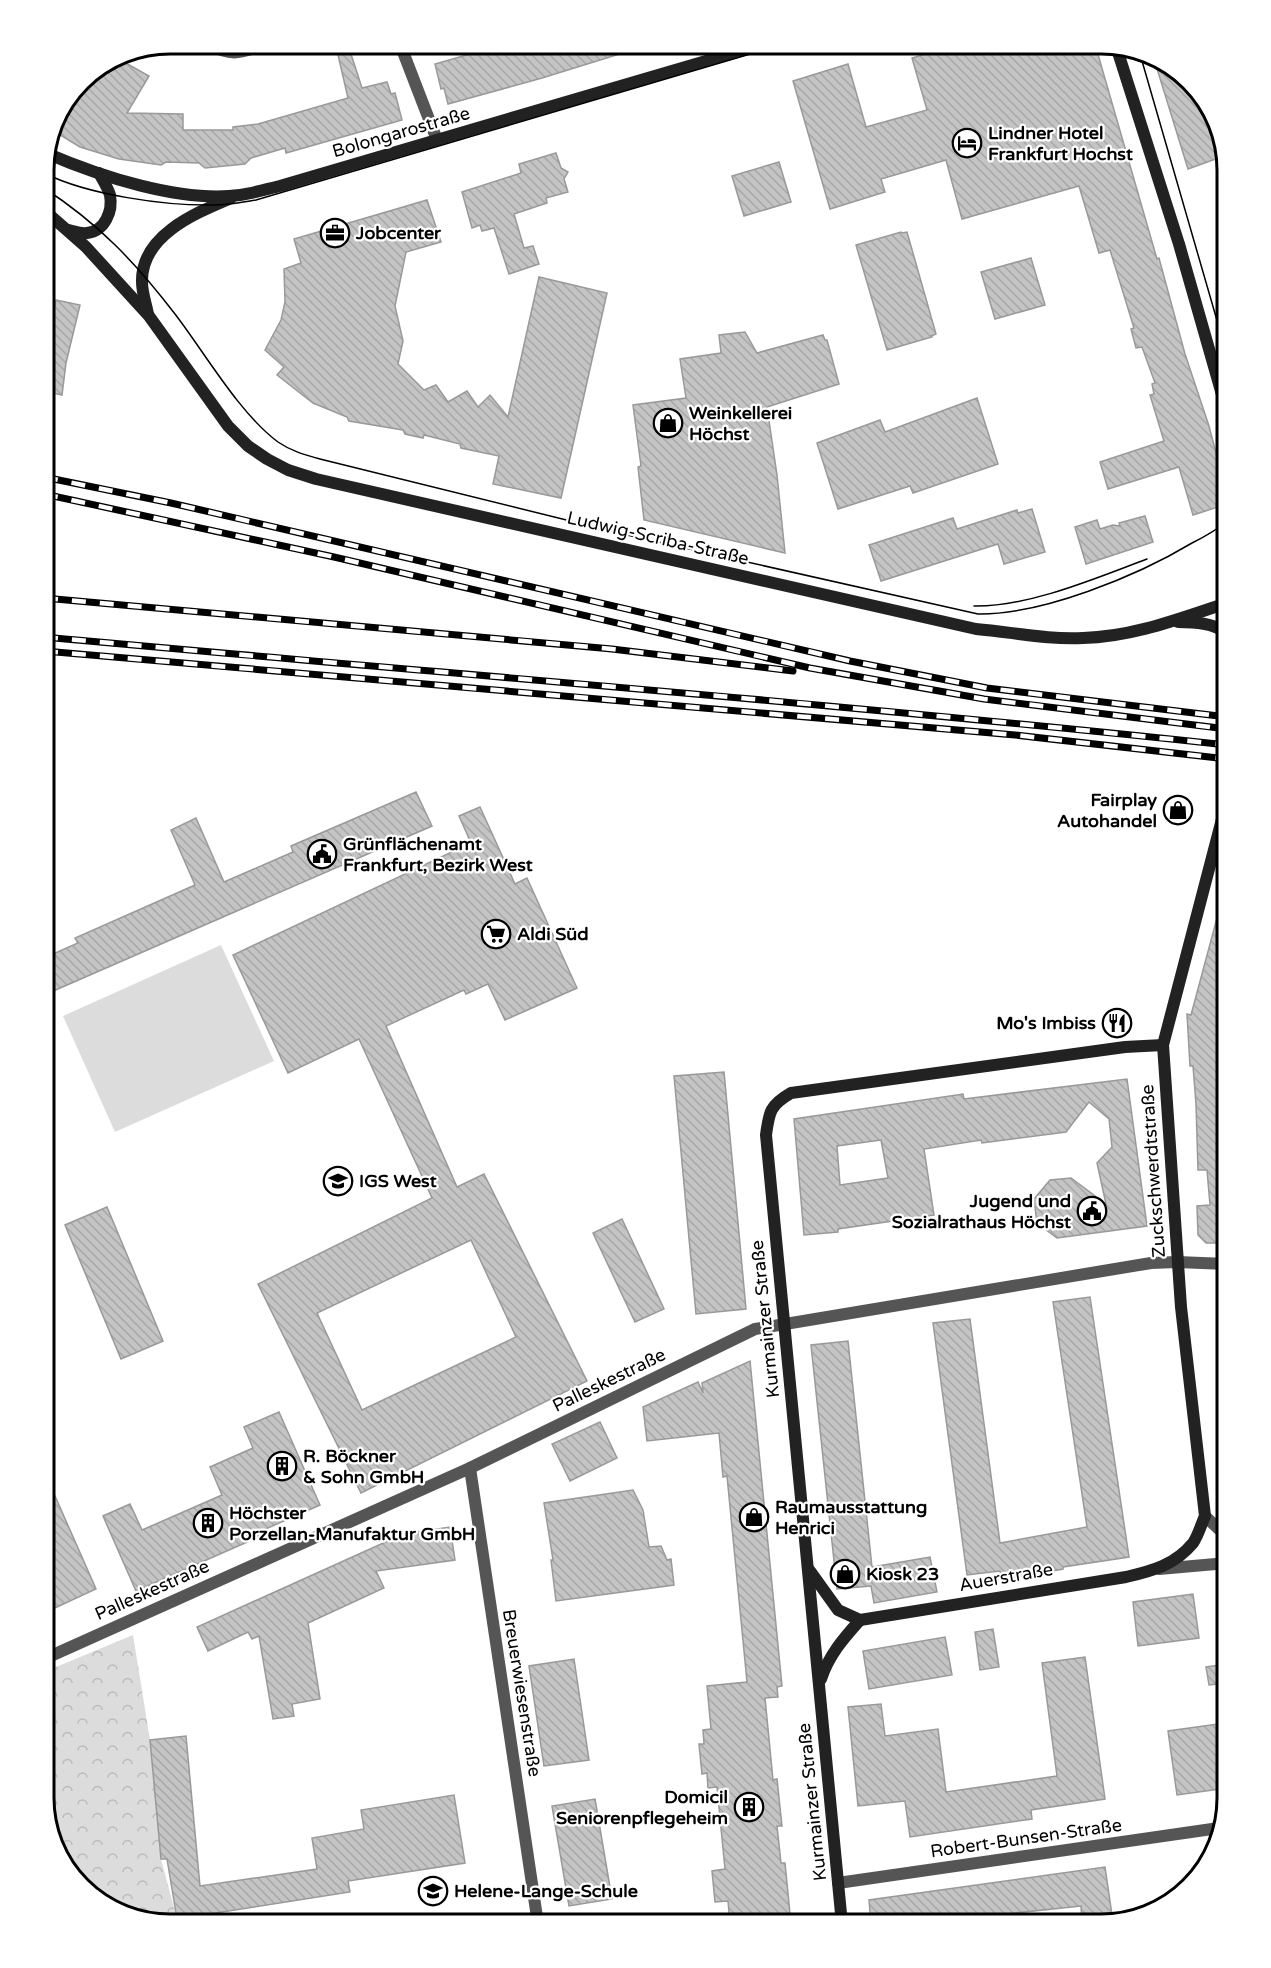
<svg xmlns="http://www.w3.org/2000/svg" width="1271" height="1968" font-family="'Varela Round',sans-serif">
<style>
.park{fill:url(#park-crowns)}
.pitch{fill:#dcdcdc}
.building{fill:url(#building-back-hatch);stroke:#999;stroke-width:1.5;fill-rule:evenodd}
.lines{fill:none;stroke-linecap:round;stroke-linejoin:round}
.street{stroke:#555;stroke-width:12}
.secondary{stroke:#222;stroke-width:12}
.tram{stroke:#000;stroke-width:1.5}
.rail-casing{stroke:#000;stroke-width:7}
.rail{stroke:#fff;stroke-width:4.5;stroke-dasharray:14;stroke-linecap:butt}
.labels{text-anchor:middle;dominant-baseline:central;stroke-width:4.5;stroke-linejoin:round;paint-order:stroke}
.street-label{font-size:18px;fill:#000;stroke:#fff}
.poi-label{font-size:18px;font-weight:bold;fill:#000;stroke:#fff;text-anchor:start}
.rim{fill:none;stroke:#000;stroke-width:3}
</style>
<defs>
<pattern id="park-crowns" width="20" height="18" patternUnits="userSpaceOnUse" patternTransform="scale(1.5)"><rect width="20" height="18" fill="#dcdcdc"/><path d="M2 6a3 3 0 1 1 6 0M12 15a3 3 0 1 1 6 0" fill="none" stroke="#bbb"/></pattern>
<pattern id="building-back-hatch" width="6" height="6" patternUnits="userSpaceOnUse" patternTransform="scale(1.5)"><rect width="6" height="6" fill="#c4c4c4"/><path d="M-1 5l2 2M0 0l6 6M5-1l2 2" fill="none" stroke="#a7a7a7"/></pattern>
</defs>
<rect width="100%" height="100%" fill="#fff"/>
<!-- park -->
<path class="park" d="M133 1635 150 1740 161 1859 177 1919 157 1922 100 1903 57 1854 44 1798V1672Z"/>
<!-- pitch -->
<path class="pitch" d="M221 945 274 1061 115 1132 63 1016Z"/>
<!-- building -->
<g class="building">
<path d="M494 44H638L639 48 542 78 448 104 444 88 441 89 435 64 477 52 476 48Z"/>
<path d="M960 44H1095L1157 259 1159 258 1185 354 1209 426 1227 495V504L1193 515 1179 467 1108 489 1100 462 1164 441 1150 395 1154 394 1152 384 1155 383 1142 347 1136 348 1131 329 1134 328 1110 250 1099 253 1079 186 962 219 946 160 881 179 885 192 830 209 793 81 848 64 866 127 927 110 912 58Z"/>
<path d="M350 51 362 88 387 82 391 94 395 93 402 120 286 153 285 148 251 158 245 164 205 168 199 163 166 162 161 165 119 159 80 147 52 130 54 122 67 100 81 80 115 57 149 76 127 113 183 114V130H233V127L258 124 348 98 338 55Z"/>
<path d="M1154 59 1171 65 1214 114 1224 156 1188 169Z"/>
<path d="M556 153 561 168 568 172 564 179 568 192 546 198 547 203 514 214 524 248 533 246 539 264 509 274 494 228 482 231 480 225 472 228 462 192 521 173 519 164Z"/>
<path d="M779 162 791 202 744 216 732 176Z"/>
<path d="M427 200 441 242 406 252 395 306 403 341 398 364 424 390 436 385 448 402 467 391 478 407 490 395 508 417 539 277 607 293 561 498 493 484 499 456 461 448 460 444 424 435 423 438 405 434 403 430 349 421 347 417 313 403 277 375 284 367 265 350 281 320 285 302 284 269 301 263 294 239Z"/>
<path d="M901 232 902 233 907 232 936 334 931 336 932 337 887 350 856 245Z"/>
<path d="M1031 258 1045 305 995 319 981 272Z"/>
<path d="M56 300 80 305 66 363 62 395 44 391V332L46 319 52 320Z"/>
<path d="M745 332 757 353 823 335 825 340H827L839 384 767 407 777 475 785 553 644 520 638 467 641 466 633 405 686 398 680 359 721 353 719 335Z"/>
<path d="M977 398 998 464 913 493 910 486 838 509 817 443 880 420 885 432Z"/>
<path d="M1032 509 1045 552 1004 564 998 544 881 581 869 545 953 518 957 529 1017 510 1018 513Z"/>
<path d="M1145 516 1153 542 1086 564 1075 527 1097 520 1100 529 1113 525 1120 526 1119 523Z"/>
<path d="M416 792 432 826 44 995V958L78 943 75 938 195 885 171 830 196 818 224 882 293 852 291 846Z"/>
<path d="M480 807 515 884 527 878 577 988 505 1020 488 984 466 994 464 990 386 1026 457 1187 484 1174 587 1381 361 1493 258 1284 432 1198 359 1039 288 1073 233 955 471 843 459 816ZM471 1240 516 1337 362 1410 317 1313Z"/>
<path d="M1221 903 1227 904V1170H1225L1224 1205H1227V1243H1206L1198 1235 1197 1206 1210 1205 1207 1170H1198L1196 1104 1193 1066H1190L1187 1014 1191 1015Z"/>
<path d="M724 1072 746 1309 696 1314 674 1076Z"/>
<path d="M1127 1079 1147 1226 1057 1238 1037 1223 1034 1199 1050 1180 1071 1178 1106 1204 1097 1163 1112 1147 1109 1119 1089 1102 1066 1132 982 1143 981 1140 924 1149 934 1215 838 1229V1232L804 1235 794 1119 963 1094 964 1099ZM881 1140 888 1178 840 1185 837 1146Z"/>
<path d="M107 1207 163 1341 121 1359 65 1225Z"/>
<path d="M622 1219 664 1309 635 1322 593 1233Z"/>
<path d="M1090 1297 1129 1557 1063 1567V1569L1002 1580 1000 1571 967 1575 933 1323 970 1319 1000 1543 1087 1527 1053 1302Z"/>
<path d="M848 1341 872 1567 930 1557 937 1592 874 1603 871 1586 837 1589 811 1345Z"/>
<path d="M750 1361 782 1686 777 1687 778 1697 765 1698 773 1780 777 1779 782 1826H777L781 1863H785L791 1924H730L728 1901 715 1902 712 1871 725 1869 717 1787 708 1788 707 1773 702 1774 699 1744H704L703 1730 711 1729 707 1686 747 1682 727 1476 723 1477 719 1433 647 1441 643 1407 698 1382 703 1393 702 1383Z"/>
<path d="M279 1412 320 1505 261 1531 263 1535 136 1591 103 1516 130 1504 142 1530 222 1495 210 1467 253 1448 244 1427Z"/>
<path d="M600 1422 617 1458 570 1481 552 1444Z"/>
<path d="M44 1471 96 1589 44 1613Z"/>
<path d="M633 1490 643 1510 649 1547 661 1546 667 1560 671 1559 674 1585 556 1601 551 1560H553L544 1503Z"/>
<path d="M450 1527 455 1560 376 1571 384 1588 308 1623 320 1699 292 1704 294 1716 273 1719 259 1636 252 1639 248 1632 208 1651 197 1627 390 1540V1536Z"/>
<path d="M1193 1594 1199 1638 1138 1646 1133 1602Z"/>
<path d="M993 1629 999 1667 980 1670 975 1632Z"/>
<path d="M945 1637 952 1675 869 1689 863 1651Z"/>
<path d="M1085 1657 1105 1799 1031 1810 1032 1819 910 1837 905 1801 858 1806 848 1707 881 1704 885 1736 938 1729 946 1792 1057 1776 1042 1663Z"/>
<path d="M574 1659 589 1760 544 1766 529 1666Z"/>
<path d="M1227 1664V1683L1209 1685 1206 1667Z"/>
<path d="M1225 1723 1227 1738V1788L1177 1795 1168 1731Z"/>
<path d="M186 1736 200 1886 317 1869 312 1838 364 1829 361 1810 454 1795 465 1863 348 1881 350 1892 177 1919 167 1859H161L150 1740Z"/>
<path d="M595 1799 612 1899 569 1906 552 1806Z"/>
<path d="M1105 1867 1113 1922 1101 1924H1082L1081 1906 977 1917 940 1922V1924H871L869 1900Z"/>
</g>
<g class="lines">
<!-- street -->
<g class="street">
<path d="M208 44C233 58 242 52 268 44"/>
<path d="M400 44 437 140"/>
<path d="M470 1468 538 1924"/>
<path d="M1205 1516 1227 1537"/>
<path d="M1159 1569 1227 1563"/>
<path d="M44 1659 470 1468 755 1329 1151 1263 1177 1262 1227 1264"/>
<path d="M838 1883 1219 1828"/>
</g>
<!-- secondary -->
<g class="secondary">
<path d="M1116 46 1179 244 1227 412"/>
<path d="M46 153C99 176 181 203 240 195 253 193 267 189 280 186L764 44"/>
<path d="M44 210 86 247 149 316 228 426 248 446 267 459 288 470 316 479 976 629C1012 632 1048 640 1083 638 1133 637 1181 618 1227 603"/>
<path d="M68 230C73 231 81 234 87 233 105 231 113 211 110 195 108 188 103 180 99 173"/>
<path d="M148 314C146 303 142 293 142 282 141 235 196 213 231 198"/>
<path d="M1178 622C1195 622 1213 623 1227 633"/>
<path d="M810 1571 838 1610 860 1620 1126 1577C1152 1571 1175 1565 1193 1543 1198 1536 1201 1525 1205 1516L1181 1307 1163 1045 1227 800"/>
<path d="M821 1679C829 1655 843 1639 860 1620"/>
<path d="M842 1924 766 1135C769 1112 770 1105 791 1093L1125 1047 1163 1045"/>
</g>
<!-- tram -->
<g class="tram">
<path d="M1140 54 1227 355"/>
<path d="M44 173C88 195 165 206 215 205 228 205 242 202 256 200L784 44"/>
<path d="M44 188C99 224 135 262 175 314 205 353 239 413 278 442 291 451 305 455 320 459L627 535 978 614C1042 615 1137 576 1192 543 1204 537 1217 530 1227 521"/>
<path d="M974 606C1029 607 1096 578 1147 559"/>
</g>
<!-- rail casing -->
<g class="rail-casing">
<g id="rail">
<path d="M44 477 171 503 850 661 987 688 1227 717"/>
<path d="M44 494 334 557 810 668 984 699 1227 729"/>
<path d="M44 598 612 649 793 671"/>
<path d="M44 637C438 673 833 703 1227 745"/>
<path d="M44 651 1015 735 1227 759"/>
</g>
</g>
<!-- rail -->
<use href="#rail" class="rail"/>
</g>
<!-- icons -->
<defs>
<g id="hotel-ring" transform="scale(1.5)"><circle r="9.5" fill="#fff" stroke="#000" stroke-width="1.5"/><path d="M-6-4.5h1.5V1H6V5H4.5V3h-9V5H-6ZM-4 0a1.8 1.8 0 1 1 3.6 0ZM.5 0V-2.5h3Q6-2.5 6 0Z" fill="#000"/></g>
<g id="office-ring" transform="scale(1.5)"><circle r="9.5" fill="#fff" stroke="#000" stroke-width="1.5"/><path d="M-6-3h4V-5.5h4V-3h4V5H-6ZM-1-4.5V-3h2v-1.5ZM-6 0V1H6V0Z" fill="#000"/></g>
<g id="shop-ring" transform="scale(1.5)"><circle r="9.5" fill="#fff" stroke="#000" stroke-width="1.5"/><path d="M-5-2.5h2.3a2.7 3.5 0 0 1 5.4 0H5L5.5 6h-11ZM-1.5-2.5h3a1.5 2.3 0 0 0-3 0Z" fill="#000"/></g>
<g id="civic-ring" transform="scale(1.5)"><circle r="9.5" fill="#fff" stroke="#000" stroke-width="1.5"/><path d="M-.6-6.5H3V-4.5H.6V-3L4-1V1h2V6H-6V1h2V-1L-.6-3ZM-1.2 2.5V6h2.4V2.5Z" fill="#000"/></g>
<g id="supermarket-ring" transform="scale(1.5)"><circle r="9.5" fill="#fff" stroke="#000" stroke-width="1.5"/><path d="M-6-5.5h2.5l.6 2H6L4.5 2H-2.5L-4.4-4H-6ZM-1.5 3.2a1.3 1.3 0 1 0 .1 0ZM3 3.2a1.3 1.3 0 1 0 .1 0Z" fill="#000"/></g>
<g id="restaurant-ring" transform="scale(1.5)"><circle r="9.5" fill="#fff" stroke="#000" stroke-width="1.5"/><path d="M-5-6h1v4h1v-4h1v4h1v-4h1v5L-1.5 .5V6h-2V.5L-5-1ZM5-6V6H3V1.5H1.5Q1.5-4 5-6Z" fill="#000"/></g>
<g id="school-ring" transform="scale(1.5)"><circle r="9.5" fill="#fff" stroke="#000" stroke-width="1.5"/><path d="M0-5L7-2L0 1L-7-2ZM-4 1L0 2.5L4 1V4Q0 6-4 4Z" fill="#000"/></g>
<g id="building-ring" transform="scale(1.5)"><circle r="9.5" fill="#fff" stroke="#000" stroke-width="1.5"/><path d="M-4-6H4V6H1V3H-1V6H-4ZM-2.5-4.3h1.7v1.8h-1.7ZM.8-4.3h1.7v1.8H.8ZM-2.5-1h1.7V.8h-1.7ZM.8-1h1.7V.8H.8Z" fill="#000"/></g>
</defs>
<g fill-rule="evenodd">
<use href="#hotel-ring" x="967" y="143"/>
<use href="#office-ring" x="335" y="233"/>
<use href="#shop-ring" x="668" y="423"/>
<use href="#shop-ring" x="1178" y="810"/>
<use href="#civic-ring" x="322" y="854"/>
<use href="#supermarket-ring" x="496" y="934"/>
<use href="#restaurant-ring" x="1117" y="1023"/>
<use href="#school-ring" x="338" y="1181"/>
<use href="#civic-ring" x="1092" y="1211"/>
<use href="#building-ring" x="282" y="1466"/>
<use href="#shop-ring" x="754" y="1517"/>
<use href="#building-ring" x="208" y="1523"/>
<use href="#shop-ring" x="845" y="1574"/>
<use href="#building-ring" x="749" y="1807"/>
<use href="#school-ring" x="433" y="1891"/>
</g>
<g class="labels">
<!-- street labels -->
<g class="street-label">
<text transform="translate(401 132) rotate(-16)">Bolongarostraße</text>
<text transform="translate(658 538) rotate(13)">Ludwig-Scriba-Straße</text>
<text transform="translate(1153 1171) rotate(-94)">Zuckschwerdtstraße</text>
<text transform="translate(765 1319) rotate(-96)">Kurmainzer Straße</text>
<text transform="translate(609 1380) rotate(-26)">Palleskestraße</text>
<text transform="translate(1006 1577) rotate(-10)">Auerstraße</text>
<text transform="translate(152 1590) rotate(-24)">Palleskestraße</text>
<text transform="translate(522 1693) rotate(81)">Breuerwiesenstraße</text>
<text transform="translate(812 1802) rotate(-96)">Kurmainzer Straße</text>
<text transform="translate(1026 1838) rotate(-8)">Robert-Bunsen-Straße</text>
</g>
<!-- poi labels -->
<g class="poi-label">
<text x="988" y="133">Lindner Hotel<tspan x="988" dy="21">Frankfurt Hochst</tspan></text>
<text x="356" y="233">Jobcenter</text>
<text x="689" y="413">Weinkellerei<tspan x="689" dy="21">Höchst</tspan></text>
<text x="1157" y="800" text-anchor="end">Fairplay<tspan x="1157" dy="21">Autohandel</tspan></text>
<text x="343" y="844">Grünflächenamt<tspan x="343" dy="21">Frankfurt, Bezirk West</tspan></text>
<text x="517" y="934">Aldi Süd</text>
<text x="1096" y="1023" text-anchor="end">Mo's Imbiss</text>
<text x="359" y="1181">IGS West</text>
<text x="1071" y="1201" text-anchor="end">Jugend und<tspan x="1071" dy="21">Sozialrathaus Höchst</tspan></text>
<text x="303" y="1456">R. Böckner<tspan x="303" dy="21">&amp; Sohn GmbH</tspan></text>
<text x="775" y="1507">Raumausstattung<tspan x="775" dy="21">Henrici</tspan></text>
<text x="229" y="1513">Höchster<tspan x="229" dy="21">Porzellan-Manufaktur GmbH</tspan></text>
<text x="866" y="1574">Kiosk 23</text>
<text x="728" y="1797" text-anchor="end">Domicil<tspan x="728" dy="21">Seniorenpflegeheim</tspan></text>
<text x="454" y="1891">Helene-Lange-Schule</text>
</g>
</g>
<!-- crop -->
<path d="M0 0H1271V1968H0ZM170 54H1101A116 116 0 0 1 1217 170V1798A116 116 0 0 1 1101 1914H170A116 116 0 0 1 54 1798V170A116 116 0 0 1 170 54Z" fill="#fff" fill-rule="evenodd"/>
<path class="rim" d="M170 54H1101A116 116 0 0 1 1217 170V1798A116 116 0 0 1 1101 1914H170A116 116 0 0 1 54 1798V170A116 116 0 0 1 170 54Z"/>
</svg>
